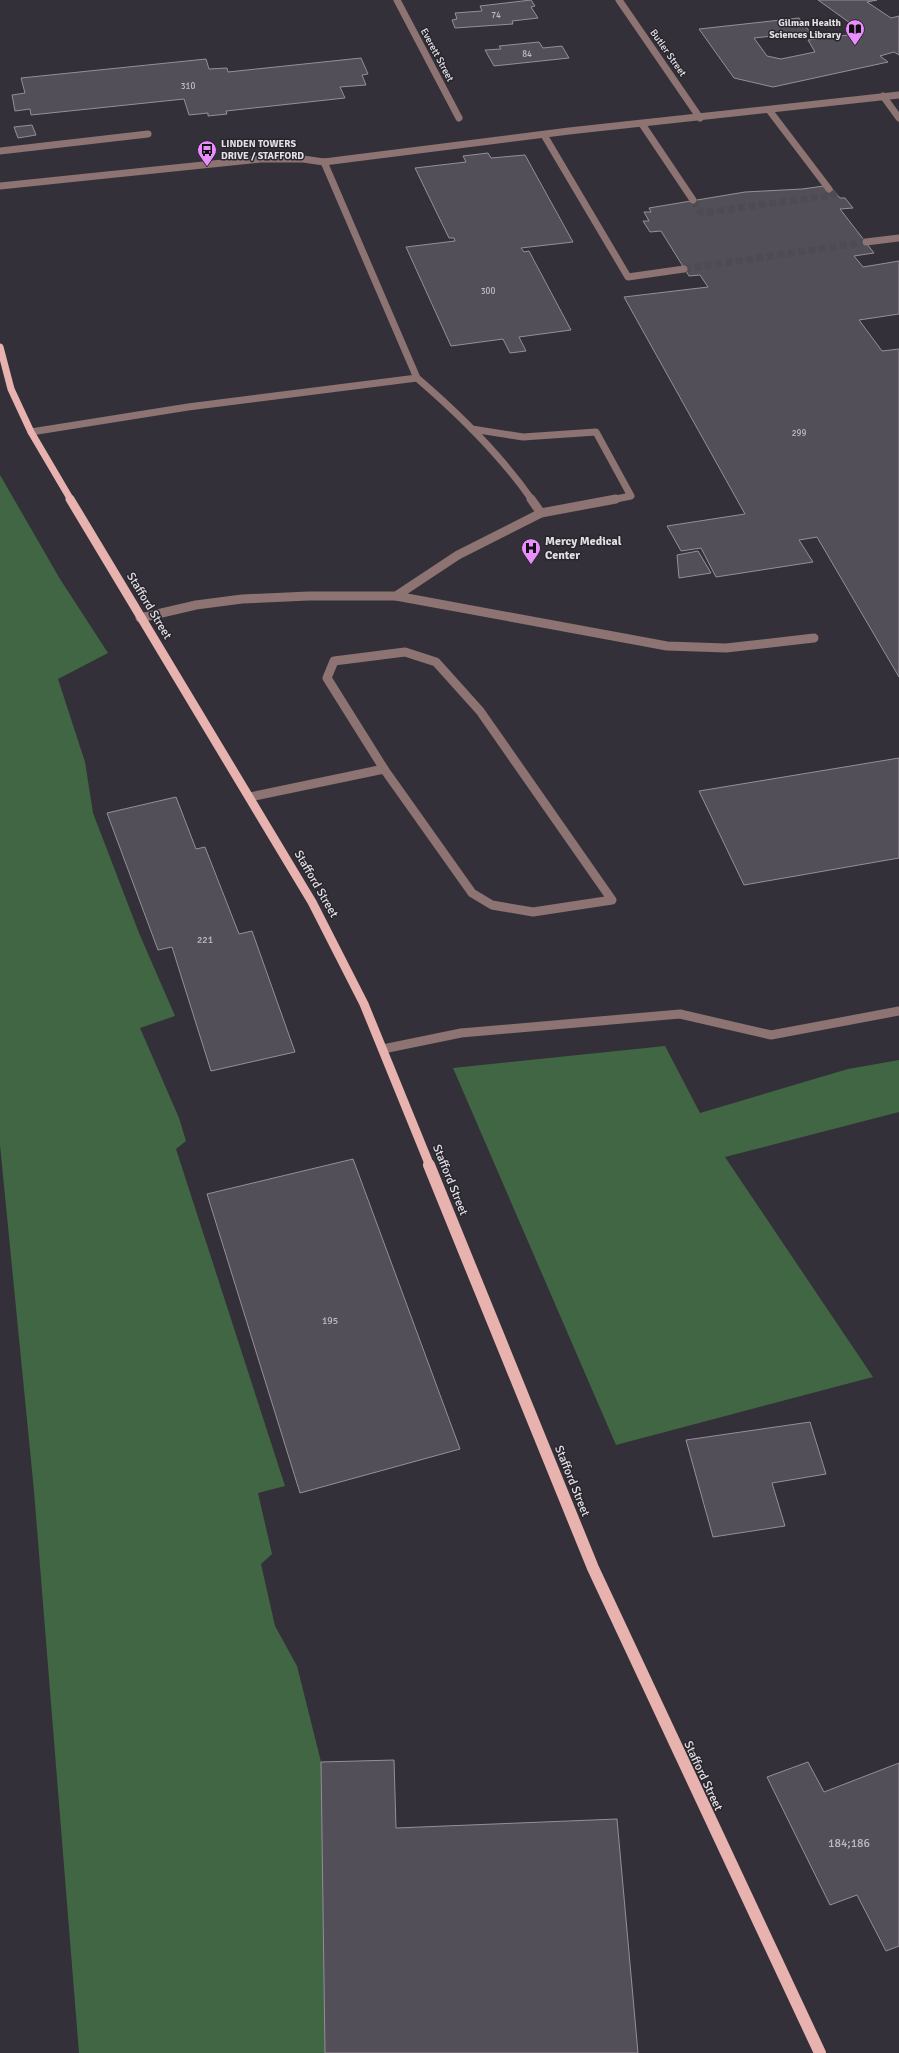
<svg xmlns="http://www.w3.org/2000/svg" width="899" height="2053" font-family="Signika,sans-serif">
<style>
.green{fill:#406644}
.building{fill:#534f58;stroke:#948f99}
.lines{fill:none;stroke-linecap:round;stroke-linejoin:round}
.minor-tunnel{stroke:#4e4b53;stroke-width:7;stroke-dasharray:7 3.5;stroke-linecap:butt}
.minor-far1{stroke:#8d7371;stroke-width:7}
.minor{stroke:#8d7371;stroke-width:9}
.major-far2{stroke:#e8b2af;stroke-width:7}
.major-far1{stroke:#e8b2af;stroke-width:9}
.major{stroke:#e8b2af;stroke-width:12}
.labels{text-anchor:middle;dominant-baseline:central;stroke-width:3;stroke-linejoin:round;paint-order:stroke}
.far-number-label{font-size:9px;fill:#bfbcc2}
.far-poi-label{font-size:10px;font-weight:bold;fill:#e3e1e6;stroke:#2a262e;text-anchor:end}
.far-street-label{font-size:10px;fill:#e3e1e6;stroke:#2a262e}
.number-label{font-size:10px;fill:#bfbcc2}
.poi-label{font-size:12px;font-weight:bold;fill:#e3e1e6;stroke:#2a262e;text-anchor:start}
.street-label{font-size:12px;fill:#e3e1e6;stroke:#2a262e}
.near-number-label{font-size:12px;fill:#bfbcc2}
</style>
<rect width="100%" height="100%" fill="#343039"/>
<!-- green -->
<g class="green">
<path d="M0 475 60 579 108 653 58 679 85 762 93 813 139 933 175 1016 140 1028 179 1118 186 1141 176 1149 285 1486 258 1493 272 1554 261 1564 275 1626 297 1666 321 1762 325 2053H79L34 1491 0 1145Z"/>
<path d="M665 1046 700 1113 848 1069 899 1060V1112L725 1157 873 1377 616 1445 453 1068Z"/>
</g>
<!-- building -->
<g class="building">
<path d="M531 0 535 6 531 7 538 18 512 21 513 24 455 28 452 20 457 19 455 13 482 11 480 6Z"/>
<path d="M818 0H877L867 2 891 18 899 16V55L894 52 880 56 888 62 773 87 734 78 699 29 799 18 810 32 754 38 767 56 781 59 815 52 808 40 864 33Z"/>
<path d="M539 42 543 48 562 46 569 58 494 66 485 50 501 49 499 46Z"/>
<path d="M361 58 368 74 362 75 366 85 340 87 345 98 226 111 227 114 208 116V113L189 115 184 99 31 115 30 109 15 111 12 95 25 93 21 78 206 59 209 69 227 68 228 72Z"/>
<path d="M32 125 36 135 18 138 14 127Z"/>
<path d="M488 153 491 158 525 155 573 242 521 248 524 252 529 251 571 330 519 337 526 351 510 353 503 339 451 346 406 247 455 241 454 238H449L415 168 466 162 463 156Z"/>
<path d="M824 186 832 189 840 198H845L853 208 840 209 874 253 854 256 863 267 899 261V314L859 320 882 351 899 349V677L817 537 799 540 813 562 716 577 701 548 681 551 667 526 745 514 624 297 708 287 700 275 689 276 661 231 650 232 643 221H649L644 212H651L649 208 745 192 802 189Z"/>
<path d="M698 551 711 573 679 578 677 555Z"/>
<path d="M899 758V858L744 885 699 791Z"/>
<path d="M176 797 196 849 205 847 239 934 252 931 295 1052 211 1071 172 947 158 950 107 813Z"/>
<path d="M353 1159 460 1449 300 1493 207 1194Z"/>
<path d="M810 1422 826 1474 772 1483 785 1526 713 1537 686 1440Z"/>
<path d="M394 1760 396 1828 617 1819 638 2053H325L321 1762Z"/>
<path d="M808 1762 824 1792 899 1763V1946L886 1951 857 1895 830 1905 767 1777Z"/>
</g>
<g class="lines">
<!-- minor-tunnel -->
<g class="minor-tunnel">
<path d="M693 200 701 213 834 195 829 189"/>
<path d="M684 269 866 242"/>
</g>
<!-- minor-far1 -->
<g class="minor-far1">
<path d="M397 0 459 118"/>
<path d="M619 0 700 118"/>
<path d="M883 96 899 118"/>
<path d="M769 110 829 189"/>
<path d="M642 124 693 200"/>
<path d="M544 135 628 277 684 269"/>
<path d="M0 151 148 134"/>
<path d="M0 186 261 159H303L324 162 569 131 899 95"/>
<path d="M866 242 899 238"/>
<path d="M417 378C459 414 500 454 532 500"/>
<path d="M472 429 523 437 596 432 631 496 611 500"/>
<path d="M31 432 188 407 417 378 324 162"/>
</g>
<!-- minor -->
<g class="minor">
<path d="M541 513 616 499"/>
<path d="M396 596 667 646 726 648 814 638"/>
<path d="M140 618 196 605 242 599 309 596H396L458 555 541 513 531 499"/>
<path d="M405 652 436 662 480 711 612 900 533 912 492 905 472 893 384 769 327 678 334 661Z"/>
<path d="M250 797 384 769"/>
<path d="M383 1049 461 1033 680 1014 771 1035 899 1011"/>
</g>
<!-- major-far2 -->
<path class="major-far2" d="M0 347 11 389 31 432 71 500"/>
<!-- major-far1 -->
<path class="major-far1" d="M70 499 312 902 364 1004 430 1166"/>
<!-- major -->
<path class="major" d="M429 1165 593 1568 820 2053"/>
</g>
<!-- icons -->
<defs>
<g id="library-pin" transform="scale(1)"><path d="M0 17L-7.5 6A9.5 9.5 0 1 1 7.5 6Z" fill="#ea8dfd" stroke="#2a262e"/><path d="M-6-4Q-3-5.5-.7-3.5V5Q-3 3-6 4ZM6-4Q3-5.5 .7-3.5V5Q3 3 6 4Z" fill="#111"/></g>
<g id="bus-pin" transform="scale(1)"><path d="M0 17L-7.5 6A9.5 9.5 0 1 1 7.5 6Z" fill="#ea8dfd" stroke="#2a262e"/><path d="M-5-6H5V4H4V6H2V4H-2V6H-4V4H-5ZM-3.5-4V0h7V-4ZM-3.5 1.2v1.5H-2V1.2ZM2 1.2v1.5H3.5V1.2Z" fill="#111"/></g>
<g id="hospital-pin" transform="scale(1)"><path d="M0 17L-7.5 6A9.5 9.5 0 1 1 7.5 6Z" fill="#ea8dfd" stroke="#2a262e"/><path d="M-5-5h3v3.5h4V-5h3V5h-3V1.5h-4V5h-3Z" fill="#111"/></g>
</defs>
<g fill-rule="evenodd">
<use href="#library-pin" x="855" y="29"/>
<use href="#bus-pin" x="207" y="150"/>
<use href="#hospital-pin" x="531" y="548"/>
</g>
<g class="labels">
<!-- far-number labels -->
<g class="far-number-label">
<text x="496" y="15">74</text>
<text x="527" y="54">84</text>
<text x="188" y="86">310</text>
<text x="488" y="291">300</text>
<text x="799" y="433">299</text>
</g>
<!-- far-poi labels -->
<g class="far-poi-label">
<text x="841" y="23">Gilman Health<tspan x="841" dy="12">Sciences Library</tspan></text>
<text x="221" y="144" text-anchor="start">LINDEN TOWERS<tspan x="221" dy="12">DRIVE / STAFFORD</tspan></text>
</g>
<!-- far-street labels -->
<g class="far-street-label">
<text transform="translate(668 53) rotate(55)">Butler Street</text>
<text transform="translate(437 55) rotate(62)">Everett Street</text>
</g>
<!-- number labels -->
<g class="number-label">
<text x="205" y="940">221</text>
<text x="330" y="1321">195</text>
</g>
<!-- poi labels -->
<g class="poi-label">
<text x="545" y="541">Mercy Medical<tspan x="545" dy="14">Center</tspan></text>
</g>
<!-- street labels -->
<g class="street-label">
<text transform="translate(149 606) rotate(59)">Stafford Street</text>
<text transform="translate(316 884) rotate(60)">Stafford Street</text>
<text transform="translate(450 1180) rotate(68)">Stafford Street</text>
<text transform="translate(572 1481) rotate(68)">Stafford Street</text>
<text transform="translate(703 1776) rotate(65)">Stafford Street</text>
</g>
<!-- near-number labels -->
<g class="near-number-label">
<text x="849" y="1843">184;186</text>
</g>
</g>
</svg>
